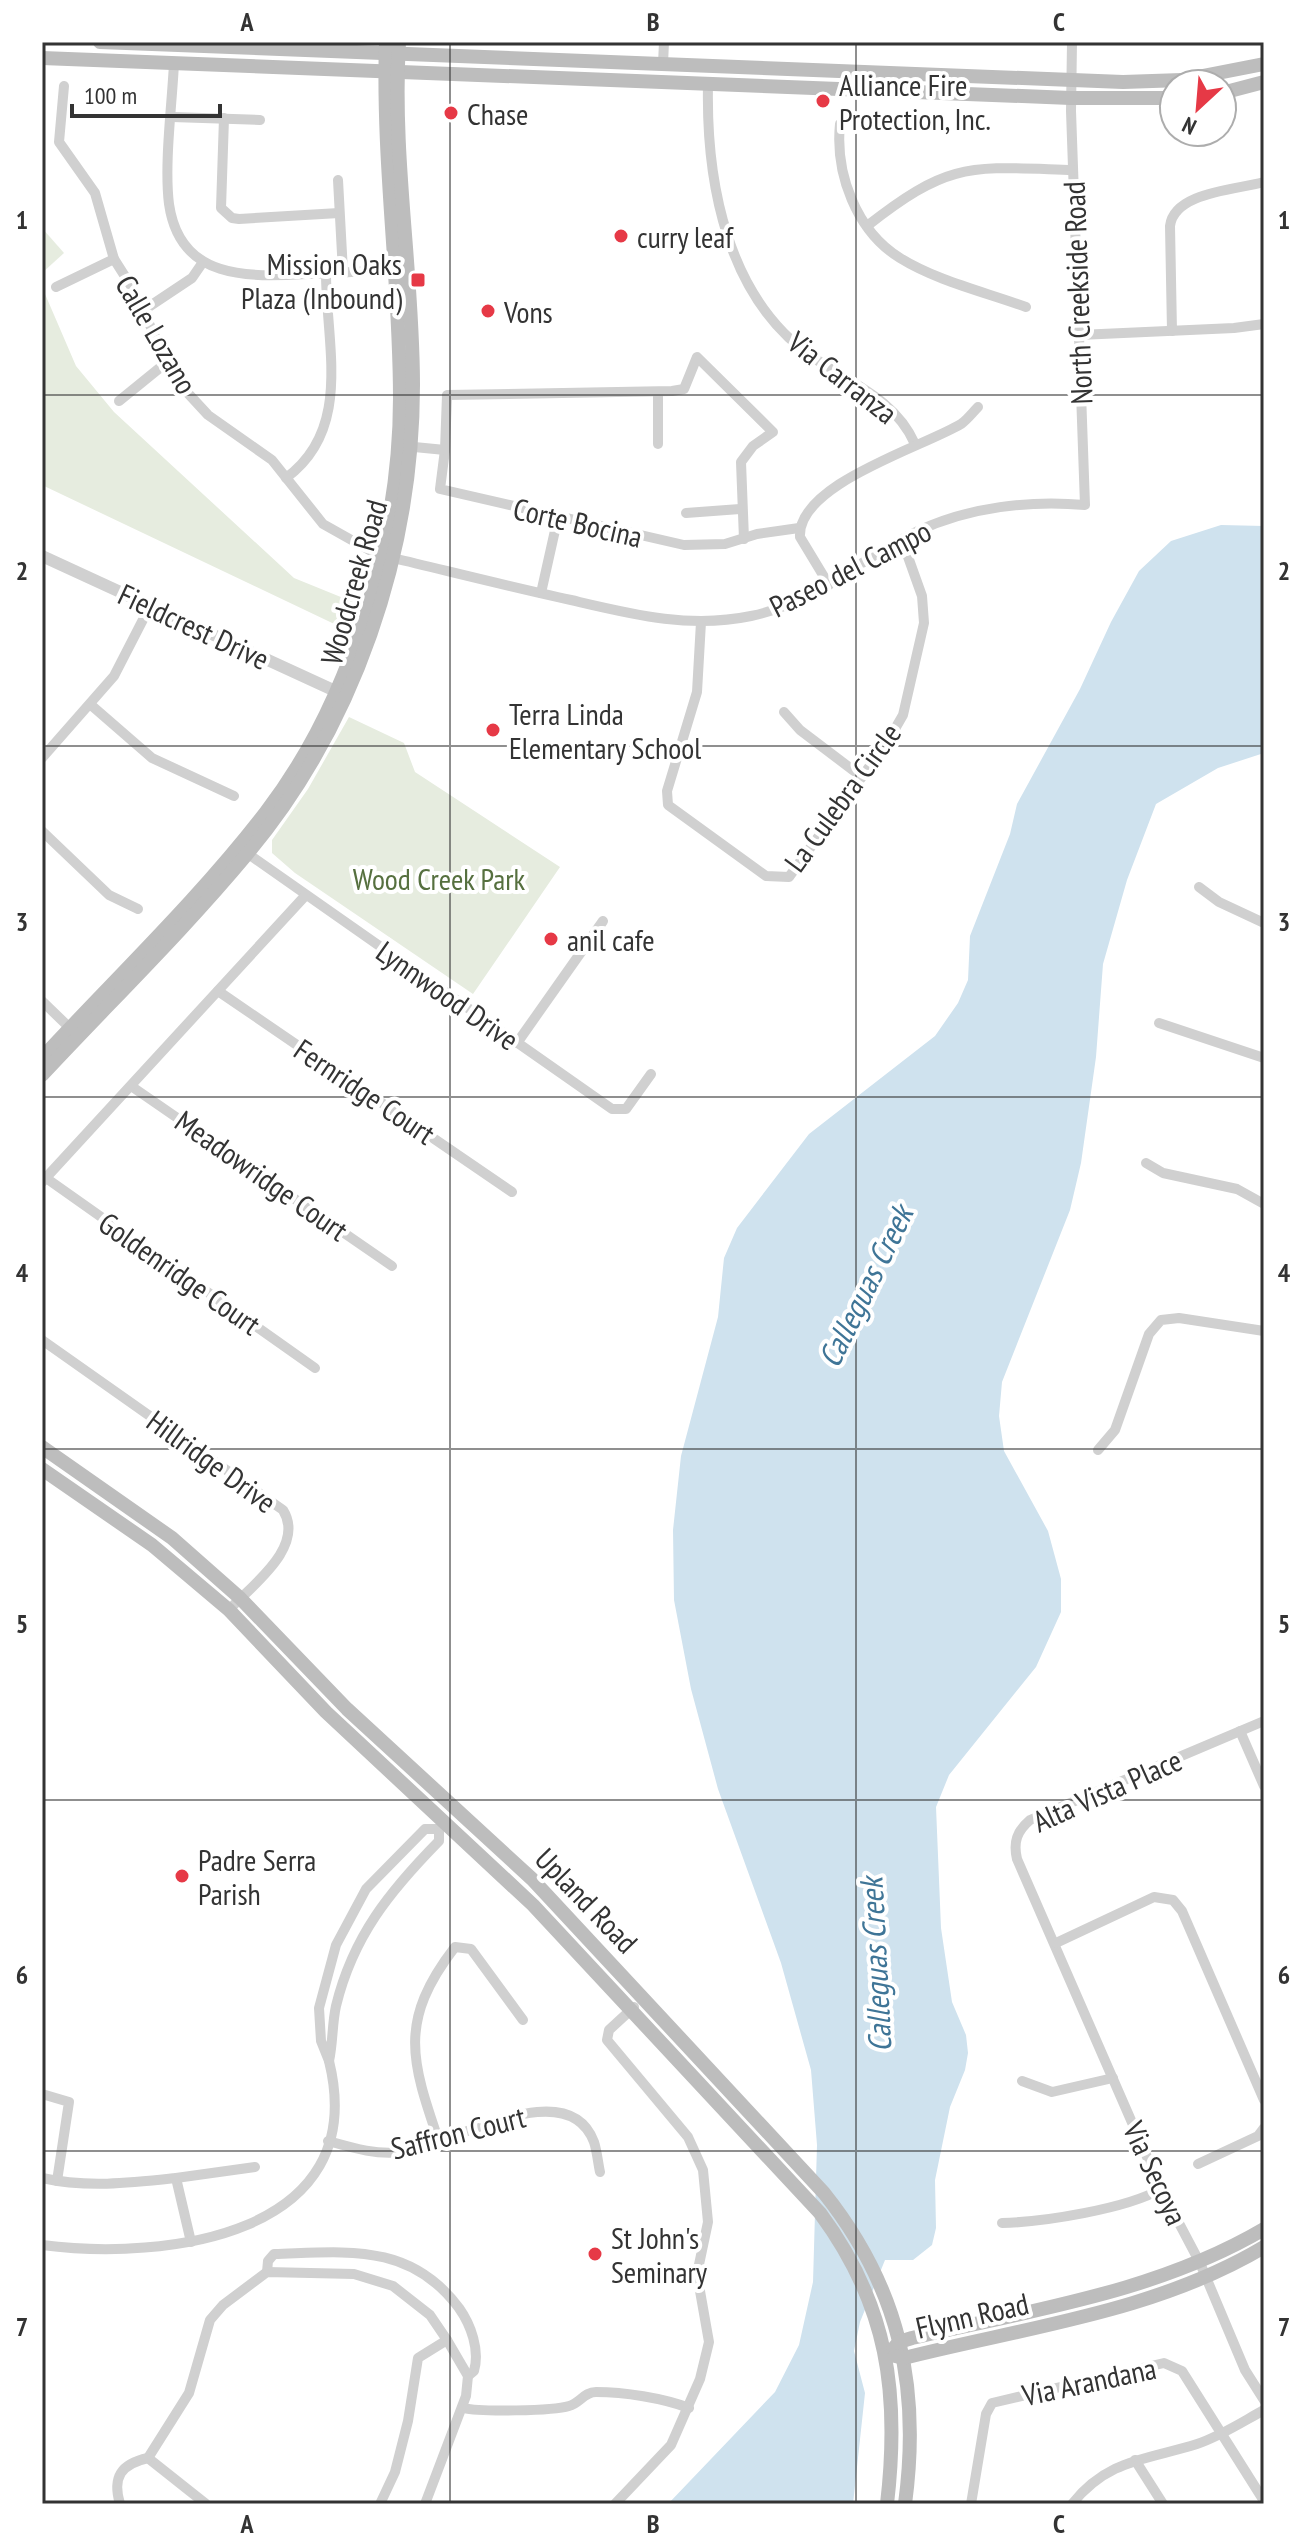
<svg xmlns="http://www.w3.org/2000/svg" width="1306" height="2546" font-family="'PT Sans Narrow',sans-serif">
<style>
.green{fill:#e6ecdf}
.water{fill:#cfe2ee}
.lines{fill:none;stroke-linecap:round;stroke-linejoin:round}
.minor{stroke:#d0d0d0;stroke-width:10}
.tertiary{stroke:#d0d0d0;stroke-width:12}
.secondary{stroke:#bdbdbd;stroke-width:14}
.grid{fill:none;stroke:#333;stroke-width:2;stroke-opacity:0.55}
.poi-dot{fill:#e63946;stroke:#fff;stroke-width:3}
.labels{text-anchor:middle;dominant-baseline:central;stroke-width:8;stroke-linejoin:round;paint-order:stroke}
.poi-label{font-size:30px;fill:#333;stroke:#fff;text-anchor:start}
.street-label{font-size:30px;fill:#333;stroke:#fff}
.park-label{font-size:30px;fill:#56703f;stroke:#fff}
.water-label{font-size:32px;font-style:italic;fill:#3f7597;stroke:#fff}
.neatline{fill:none;stroke:#333;stroke-width:3}
.grid-label{font-size:26px;text-anchor:middle;font-weight:bold;fill:#333}
</style>
<rect width="100%" height="100%" fill="#fff"/>
<!-- green -->
<g class="green">
<path d="M42 228 64 253 42 273Z"/>
<path d="M42 287 76 366 114 412 294 578 358 604 349 631 42 485Z"/>
<path d="M349 717 404 743 415 772 560 867 473 994 295 873 272 853V840L308 789Z"/>
</g>
<!-- water -->
<path class="water" d="M1221 525 1264 526V753L1218 768 1156 804 1127 880 1103 964 1096 1057 1081 1163 1070 1210 1002 1382 999 1416 1004 1451 1048 1531 1061 1579V1612L1036 1667 949 1775 936 1807 941 1928 952 2002 966 2035 968 2053 965 2070 950 2107 935 2180 936 2228 932 2245 913 2260H885L860 2322 854 2351 865 2393 853 2504H668L775 2392 799 2345 813 2282 817 2145 811 2070 781 1963 718 1789 691 1689 674 1600 673 1530 681 1456 718 1317 724 1258 737 1228 809 1134 935 1036 958 1003 968 980 970 936 1010 834 1017 804 1080 689 1111 622 1139 571 1171 541Z"/>
<g class="lines">
<!-- minor -->
<g class="minor">
<path d="M174 63C172 105 164 164 169 204 180 281 249 277 309 274 339 273 370 271 400 269"/>
<path d="M663 64 664 42"/>
<path d="M708 85C706 183 727 299 814 358 852 384 895 399 915 444"/>
<path d="M64 86 59 142 95 193 114 259 133 289 167 362 184 389 208 415 272 460 323 524 371 551 393 558C452 572 511 587 571 600 631 614 689 629 751 616 815 603 861 558 918 531 969 507 1030 500 1085 505L1071 111 1072 42"/>
<path d="M172 117 260 120"/>
<path d="M224 118 221 208 232 218 239 219 339 213"/>
<path d="M840 124C835 173 856 231 900 258 937 281 985 292 1026 307"/>
<path d="M338 180 343 272"/>
<path d="M867 226C951 160 970 167 1073 170"/>
<path d="M56 287 114 259"/>
<path d="M144 310 192 278 203 262"/>
<path d="M1172 331 1170 226C1174 192 1236 190 1264 182"/>
<path d="M1079 335 1234 328 1264 324"/>
<path d="M658 392V444"/>
<path d="M119 401 167 362"/>
<path d="M404 446 445 450 440 489 684 545 725 544 757 534 799 528"/>
<path d="M445 450 447 395 672 391 684 389 697 357 773 432 753 446 741 462 744 539"/>
<path d="M286 478C353 429 326 345 326 273"/>
<path d="M686 513 740 509"/>
<path d="M829 585 800 537C797 484 923 447 961 424 967 420 973 412 978 407"/>
<path d="M541 593 558 517"/>
<path d="M701 622 697 692 667 791 668 805 766 876 789 877 888 741 903 715 924 623 922 596 902 540"/>
<path d="M91 705 152 758 234 796"/>
<path d="M784 712 800 730 862 777"/>
<path d="M42 758 114 676 150 606"/>
<path d="M42 831 109 895 138 909"/>
<path d="M244 851 612 1109H626L651 1074"/>
<path d="M1199 887 1219 902 1264 923"/>
<path d="M218 991 512 1192"/>
<path d="M42 1001 75 1033"/>
<path d="M1159 1023 1264 1058"/>
<path d="M517 1043 603 921"/>
<path d="M131 1086 392 1266"/>
<path d="M1146 1163 1163 1173 1237 1189 1264 1204"/>
<path d="M46 1178 315 1368"/>
<path d="M42 1182 305 896"/>
<path d="M42 1340 283 1510C306 1547 251 1586 229 1610"/>
<path d="M1098 1450 1115 1430 1149 1334 1161 1320 1179 1318 1264 1331"/>
<path d="M1264 1721 1030 1820C1017 1831 1013 1842 1017 1859L1161 2189 1200 2263 1245 2370 1264 2400"/>
<path d="M1240 1731 1264 1786"/>
<path d="M425 1829H439V1841C390 1891 353 1936 336 2006 332 2024 333 2043 329 2061L321 2041 319 2008 336 1945 366 1889Z"/>
<path d="M1056 1943 1154 1897 1173 1900 1182 1911 1264 2100"/>
<path d="M1022 2081 1052 2092 1113 2078"/>
<path d="M42 2094 69 2102 57 2181"/>
<path d="M328 2141C353 2148 376 2155 401 2152 447 2148 567 2070 594 2142 597 2151 598 2163 600 2172"/>
<path d="M439 2142C411 2060 398 2021 455 1947L471 1949 523 2020"/>
<path d="M1198 2164 1258 2136 1264 2128"/>
<path d="M42 2178C87 2188 130 2183 176 2178L191 2242"/>
<path d="M176 2178 255 2167"/>
<path d="M1002 2223C1043 2222 1126 2209 1161 2189"/>
<path d="M42 2245C165 2261 372 2236 329 2061"/>
<path d="M267 2272 268 2261 274 2254C346 2252 410 2242 459 2308 471 2325 480 2350 474 2371L468 2376"/>
<path d="M464 2408C479 2412 553 2411 569 2406 580 2403 584 2392 596 2392 624 2392 663 2398 689 2408"/>
<path d="M148 2458 189 2393 210 2320 223 2305 267 2272 354 2274 393 2286 430 2315 447 2340"/>
<path d="M148 2458 206 2504"/>
<path d="M1135 2460 1163 2504"/>
<path d="M120 2504C112 2477 121 2464 148 2458"/>
<path d="M380 2504 395 2472 408 2421 418 2358 447 2340 468 2376 466 2396 425 2504"/>
<path d="M615 2504 671 2445 700 2379 709 2342 697 2274 708 2222 703 2170 688 2137 607 2040 609 2030 634 2007"/>
<path d="M971 2504 986 2414 992 2403 1164 2363 1182 2371 1264 2501"/>
<path d="M1072 2504C1108 2459 1146 2460 1197 2444 1221 2436 1242 2422 1264 2410"/>
</g>
<!-- tertiary -->
<path class="tertiary" d="M42 556 344 695"/>
<!-- secondary -->
<g class="secondary">
<path d="M100 42 1123 82 1182 80 1264 64"/>
<path d="M42 58 1071 98H1174"/>
<path d="M1222 93 1264 82"/>
<path d="M42 1058C117 977 199 899 266 812 351 701 400 537 400 398 400 279 382 161 386 42"/>
<path d="M42 1075C110 1002 183 931 247 854 355 725 413 553 413 385 413 271 392 157 399 42"/>
<path d="M42 1447 172 1538 240 1598 347 1709 532 1879 824 2193C899 2287 921 2386 905 2504"/>
<path d="M42 1469 152 1545 229 1610 326 1712 533 1905 820 2213C888 2305 900 2393 887 2504"/>
<path d="M893 2349 899 2342 912 2338C1032 2310 1157 2292 1264 2229"/>
<path d="M895 2356 904 2358C1026 2327 1155 2312 1264 2247"/>
</g>
</g>
<!-- grid -->
<path class="grid" d="M450 42V2504M856 42V2504M42 395H1264M42 746H1264M42 1097H1264M42 1449H1264M42 1800H1264M42 2151H1264"/>
<!-- markers -->
<g class="poi-dot">
<circle cx="823" cy="101" r="8"/>
<circle cx="451" cy="113" r="8"/>
<circle cx="621" cy="236" r="8"/>
<rect x="410" y="272" width="16" height="16" rx="4"/>
<circle cx="488" cy="311" r="8"/>
<circle cx="493" cy="730" r="8"/>
<circle cx="551" cy="939" r="8"/>
<circle cx="182" cy="1876" r="8"/>
<circle cx="595" cy="2254" r="8"/>
</g>
<g class="labels">
<!-- poi labels -->
<g class="poi-label">
<text x="839" y="84">Alliance Fire<tspan x="839" dy="34">Protection, Inc.</tspan></text>
<text x="467" y="113">Chase</text>
<text x="637" y="236">curry leaf</text>
<text x="402" y="263" text-anchor="end">Mission Oaks<tspan x="402" dy="34">Plaza (Inbound)</tspan></text>
<text x="504" y="311">Vons</text>
<text x="509" y="713">Terra Linda<tspan x="509" dy="34">Elementary School</tspan></text>
<text x="567" y="939">anil cafe</text>
<text x="198" y="1859">Padre Serra<tspan x="198" dy="34">Parish</tspan></text>
<text x="611" y="2237">St John's<tspan x="611" dy="34">Seminary</tspan></text>
</g>
<!-- street labels -->
<g class="street-label">
<text transform="translate(1077 293) rotate(-92)">North Creekside Road</text>
<text transform="translate(157 334) rotate(60)">Calle Lozano</text>
<text transform="translate(843 377) rotate(38)">Via Carranza</text>
<text transform="translate(578 522) rotate(13)">Corte Bocina</text>
<text transform="translate(850 568) rotate(-27)">Paseo del Campo</text>
<text transform="translate(353 582) rotate(-74)">Woodcreek Road</text>
<text transform="translate(194 626) rotate(25)">Fieldcrest Drive</text>
<text transform="translate(842 797) rotate(-54)">La Culebra Circle</text>
<text transform="translate(448 995) rotate(35)">Lynnwood Drive</text>
<text transform="translate(365 1091) rotate(34)">Fernridge Court</text>
<text transform="translate(262 1175) rotate(35)">Meadowridge Court</text>
<text transform="translate(180 1273) rotate(35)">Goldenridge Court</text>
<text transform="translate(212 1461) rotate(36)">Hillridge Drive</text>
<text transform="translate(1107 1790) rotate(-24)">Alta Vista Place</text>
<text transform="translate(587 1900) rotate(46)">Upland Road</text>
<text transform="translate(458 2132) rotate(-14)">Saffron Court</text>
<text transform="translate(1156 2173) rotate(65)">Via Secoya</text>
<text transform="translate(972 2315) rotate(-13)">Flynn Road</text>
<text transform="translate(1089 2381) rotate(-12)">Via Arandana</text>
</g>
<!-- park labels -->
<g class="park-label">
<text x="439" y="878">Wood Creek Park</text>
</g>
<!-- water labels -->
<g class="water-label">
<text transform="translate(865 1286) rotate(-64)">Calleguas Creek</text>
<text transform="translate(875 1965) rotate(-93)">Calleguas Creek</text>
</g>
</g>
<!-- border -->
<rect width="1306" height="2546" fill="none" stroke="#ffffff" stroke-width="88"/>
<!-- north arrow -->
<g transform="translate(1198 108) rotate(206)"><circle r="38" fill="#ffffff" stroke="#adadad" stroke-width="2"/>
<path d="M0-6L14 30L0 20L-14 30Z" fill="#e63946"/>
<text y="-12" font-size="22" font-weight="bold" text-anchor="middle" fill="#333333">N</text>
</g>
<!-- scale -->
<path d="M72 104v12h148v-12" fill="none" stroke="#333333" stroke-width="4"/>
<text x="84" y="104" font-size="24" fill="#333333" stroke="#ffffff" stroke-width="6" paint-order="stroke">100 m</text>
<rect x="44" y="44" width="1218" height="2458" class="neatline"/>
<g class="grid-label">
<text x="247" y="31">A</text>
<text x="653" y="31">B</text>
<text x="1059" y="31">C</text>
<text x="22" y="229">1</text>
<text x="1284" y="229">1</text>
<text x="22" y="580">2</text>
<text x="1284" y="580">2</text>
<text x="22" y="931">3</text>
<text x="1284" y="931">3</text>
<text x="22" y="1282">4</text>
<text x="1284" y="1282">4</text>
<text x="22" y="1633">5</text>
<text x="1284" y="1633">5</text>
<text x="22" y="1984">6</text>
<text x="1284" y="1984">6</text>
<text x="22" y="2336">7</text>
<text x="1284" y="2336">7</text>
<text x="247" y="2533">A</text>
<text x="653" y="2533">B</text>
<text x="1059" y="2533">C</text>
</g>
</svg>
